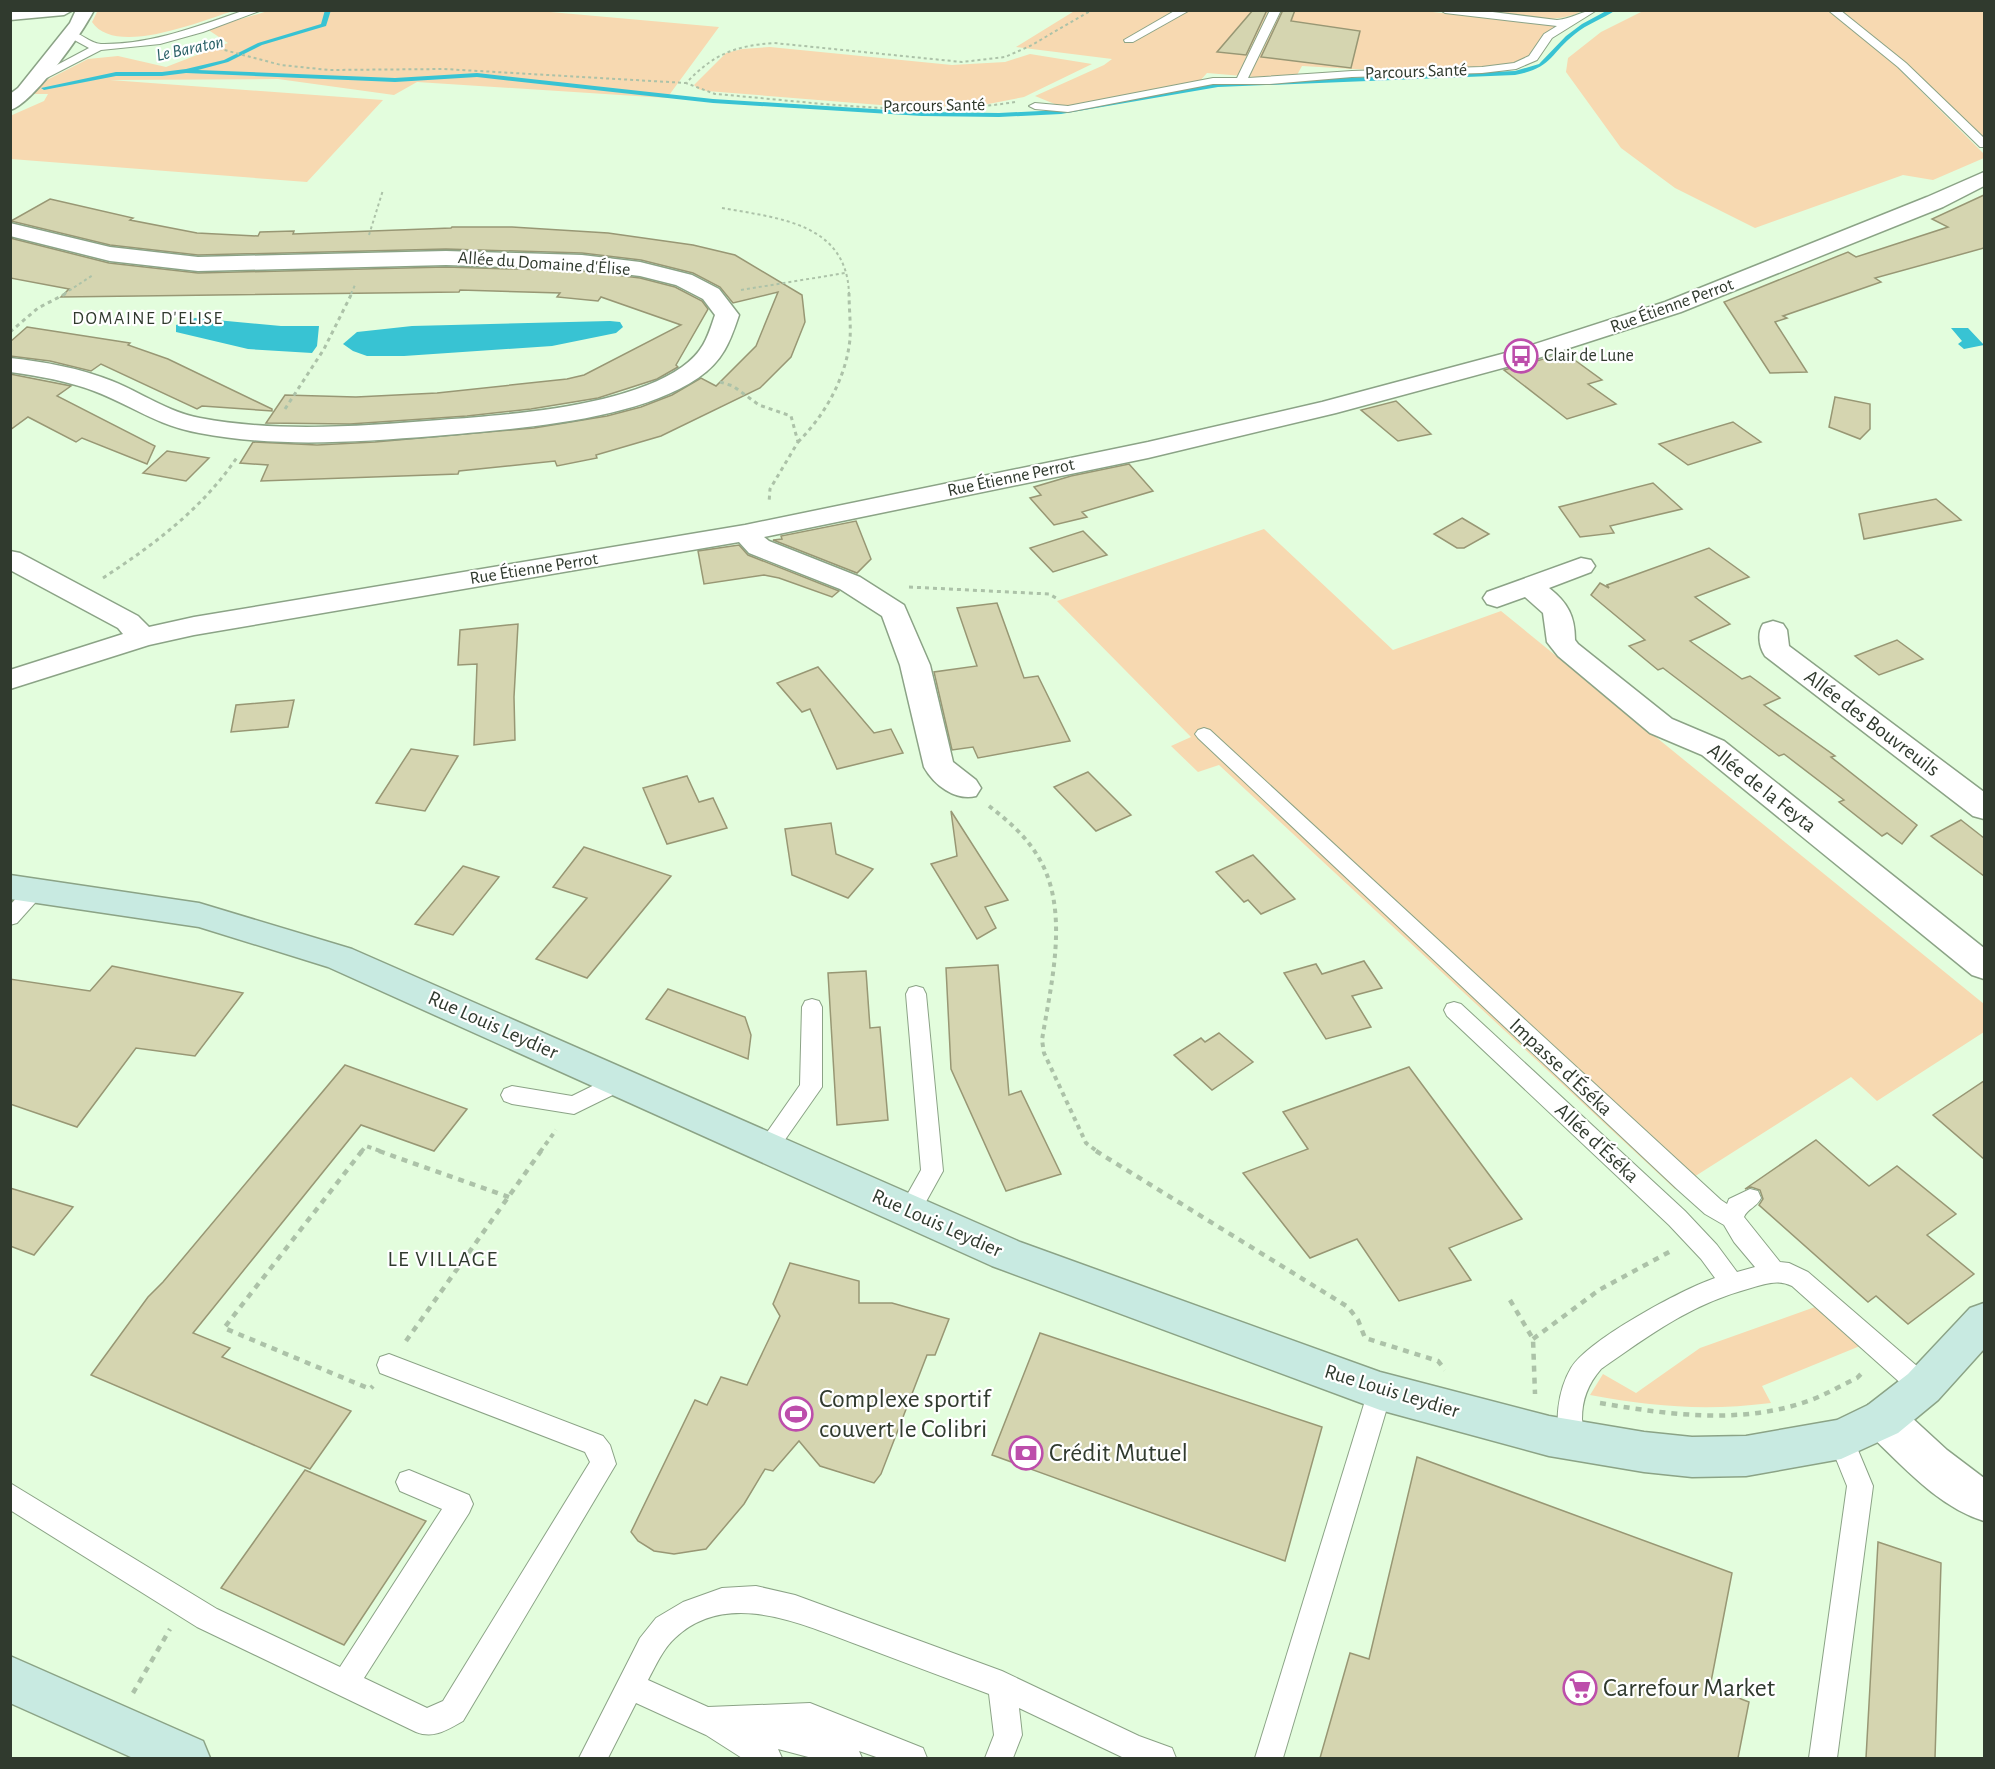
<svg xmlns="http://www.w3.org/2000/svg" width="1995" height="1769" font-family="'Alegreya Sans',sans-serif">
<style>
.green{fill:#f7d9b1}
.water{fill:#38c3d3}
.lines{fill:none;stroke-linecap:round;stroke-linejoin:round}
.stream{fill:#38c3d3;fill-rule:evenodd}
.building{fill:#d5d5b0;stroke:#989774;stroke-width:1.5}
.lane-casing{stroke:#8ba386;stroke-width:2}
.street-casing{stroke:#8ba386;stroke-width:3}
.secondary-casing{stroke:#8ba386;stroke-width:3}
.path-far3{stroke:#acc2a8;stroke-width:2;stroke-dasharray:3 3;stroke-linecap:butt}
.path-far2{stroke:#acc2a8;stroke-width:3;stroke-dasharray:4 4;stroke-linecap:butt}
.path-far1{stroke:#acc2a8;stroke-width:4;stroke-dasharray:4.5 4.5;stroke-linecap:butt}
.path{stroke:#acc2a8;stroke-width:4.5;stroke-dasharray:6 6;stroke-linecap:butt}
.lane{fill:#fff;fill-rule:evenodd}
.street{fill:#fff;fill-rule:evenodd}
.secondary{fill:#c8eae1;fill-rule:evenodd}
.labels{text-anchor:middle;dominant-baseline:central;stroke-width:4.5;stroke-linejoin:round;paint-order:stroke}
.far-water-label{font-size:18px;font-style:italic;fill:#285f66;stroke:#fff}
.far-street-label{font-size:18px;fill:#303a2e;stroke:#fff}
.far-neighbourhood-label{font-size:18px;letter-spacing:1.5px;fill:#303a2e;stroke:#fff}
.far-poi-label{font-size:18px;fill:#303a2e;stroke:#fff;text-anchor:start}
.street-label{font-size:21px;fill:#303a2e;stroke:#fff}
.neighbourhood-label{font-size:22px;letter-spacing:1.5px;fill:#303a2e;stroke:#fff}
.near-poi-label{font-size:26px;fill:#303a2e;stroke:#fff;text-anchor:start}
</style>
<rect width="100%" height="100%" fill="#e3fddd"/>
<!-- green -->
<g class="green">
<path d="M98 10H233V11C201 21 115 57 92 22Z"/>
<path d="M528 10 719 27 667 98 417 82 394 95 278 79 110 80 383 100 307 182 11 159 10 116 44 101 48 94H32L45 81 88 59 118 56 166 67 228 43 207 29 268 11Z"/>
<path d="M1076 10H1415L1556 26 1533 49 1528 58 1502 67 1387 71 1302 66 1297 75 1266 78 1207 73 1199 82 1062 107 1035 96 1104 65 1112 59 1016 47Z"/>
<path d="M1461 11H1582C1551 28 1496 14 1461 11Z"/>
<path d="M1643 11H1835L1881 51 1984 154V158L1933 180 1903 175 1755 228 1675 188 1621 148 1566 72 1568 58 1601 32Z"/>
<path d="M1838 11H1984V138L1863 28Z"/>
<path d="M770 47 952 65 1005 62 1030 54 1092 64 1024 97 978 106 905 107 707 91 698 89 694 85 726 53 742 49Z"/>
<path d="M1264 529 1393 650 1501 611 1984 1004V1032L1877 1101 1851 1077 1675 1189 1219 765 1198 772 1171 746 1191 737 1057 601Z"/>
<path d="M1815 1307 1860 1346 1762 1386 1771 1403C1706 1411 1655 1407 1590 1395L1603 1374 1636 1393 1700 1348Z"/>
</g>
<!-- water -->
<g class="water">
<path d="M195 318 281 326H319L317 346 312 353 248 349 176 332V325Z"/>
<path d="M610 321 620 322 623 327 616 333 552 346 404 356H367L353 351 343 344 357 332 412 326Z"/>
<path d="M1951 328H1968L1984 345 1964 349 1958 344 1962 341Z"/>
</g>
<g class="lines">
<!-- stream -->
<path class="stream" d="M325 10H331L326 26 262 45 228 62 198 70 395 78 477 73 713 99 922 112 999 113 1061 110 1218 83 1515 71 1539 64 1566 36 1582 24 1608 10H1616C1602 19 1587 24 1575 34 1549 55 1552 68 1515 75L1218 87 1061 114 999 117 922 116 713 103 477 77 395 82 186 73 162 76H116L44 90 41 88 116 72H162L186 69 224 60 258 43 321 24Z"/>
</g>
<!-- building -->
<g class="building">
<path d="M1253 10H1267L1246 55 1217 52Z"/>
<path d="M1283 10H1295L1291 21 1360 31 1351 68 1261 57Z"/>
<path d="M1984 195V248L1875 278 1881 282 1783 316 1787 318 1775 322 1807 372 1770 373 1724 302 1848 252 1856 257 1948 227 1932 219Z"/>
<path d="M50 199 133 218 130 220 197 233 258 236 260 232 294 231 293 234 451 228 452 227H512L608 233 693 245 735 255 802 295 805 322 791 357 760 388 661 436 596 455 597 458 557 466 555 461 459 471 458 474 261 481 268 465 240 463 253 442 317 445 375 442 534 428 607 416 641 407 672 395 701 378 716 386 756 346 778 292 733 303 720 287 693 273 641 260 582 253 446 249 198 255 110 245 11 221Z"/>
<path d="M10 238 109 263 198 273 446 267 582 271 640 278 675 287 702 301 708 309 676 365 678 367 657 379 598 398 531 409 467 416 350 424 266 423 285 395 356 397 437 393 567 379 584 375 681 325 601 297 598 301 557 297 560 293 460 290 459 292 61 297 69 289 10 278Z"/>
<path d="M27 327 130 343 128 345 168 359 272 409V411L202 406 197 409 101 364 91 371 50 361 10 356V342Z"/>
<path d="M1565 353 1602 380 1588 384 1616 404 1567 419 1504 370Z"/>
<path d="M10 374 71 386 57 396 155 446 147 464 82 438 76 442 28 417 10 430Z"/>
<path d="M1835 397 1870 404V429L1860 439 1829 427Z"/>
<path d="M1396 401 1431 434 1398 441 1361 410Z"/>
<path d="M1733 422 1761 442 1688 465 1659 444Z"/>
<path d="M167 451 209 458 186 481 143 473Z"/>
<path d="M1129 464 1153 491 1082 512 1087 517 1054 525 1030 498 1041 495 1034 487 1071 476Z"/>
<path d="M1653 483 1682 509 1610 526 1614 533 1580 537 1559 507Z"/>
<path d="M1936 499 1961 520 1864 539 1859 514Z"/>
<path d="M1462 518 1489 534 1464 548H1457L1434 534Z"/>
<path d="M856 521 871 559 857 573 773 540 782 539 781 536Z"/>
<path d="M1083 531 1107 555 1053 572 1030 548Z"/>
<path d="M739 545 748 555 839 591 832 597 779 578 764 575 704 584 698 551Z"/>
<path d="M1709 548 1749 577 1695 597 1730 624 1690 641 1742 679 1750 676 1780 698 1764 705 1835 756 1831 757 1917 825 1902 844 1887 833 1882 836 1839 802 1844 800 1784 754 1779 756 1663 668 1658 670 1629 646 1645 640 1591 595 1600 583 1609 588 1607 585Z"/>
<path d="M997 603 1024 678 1038 676 1070 741 978 758 973 747 952 750 934 672 977 666 957 608Z"/>
<path d="M518 624 514 697 515 740 474 745 477 664 458 665 460 630Z"/>
<path d="M1897 640 1923 659 1879 675 1855 656Z"/>
<path d="M818 667 874 733 891 729 903 753 837 769 810 709 802 712 777 683Z"/>
<path d="M294 700 288 727 231 732 236 705Z"/>
<path d="M411 749 458 756 425 811 376 803Z"/>
<path d="M1088 772 1131 815 1096 831 1054 787Z"/>
<path d="M687 776 699 802 713 798 727 828 667 844 643 788Z"/>
<path d="M951 811 1008 900 985 907 996 928 977 939 931 864 957 856Z"/>
<path d="M1961 820 1984 838V876L1931 836Z"/>
<path d="M831 823 836 854 873 869 848 898 792 875 785 829Z"/>
<path d="M584 847 671 876 587 978 536 959 587 898 553 887Z"/>
<path d="M1253 855 1295 899 1261 914 1248 900 1244 902 1216 872Z"/>
<path d="M463 866 499 877 453 935 415 924Z"/>
<path d="M1364 961 1382 988 1352 996 1371 1027 1326 1039 1284 973 1316 964 1322 974Z"/>
<path d="M998 965 1009 1095 1021 1091 1061 1174 1006 1191 951 1069 946 968Z"/>
<path d="M112 966 243 993 195 1056 136 1048 77 1127 10 1104V979L90 991Z"/>
<path d="M866 971 870 1028 880 1027 888 1120 837 1125 828 973Z"/>
<path d="M668 989 745 1017 751 1035 748 1059 646 1019Z"/>
<path d="M1219 1033 1253 1062 1212 1090 1174 1055 1201 1038 1205 1042Z"/>
<path d="M345 1065 467 1109 434 1151 361 1125 193 1333 230 1348 222 1357 351 1411 310 1469 91 1375 148 1297 163 1282Z"/>
<path d="M1409 1067 1522 1219 1449 1248 1471 1280 1399 1301 1357 1239 1310 1258 1243 1173 1308 1149 1283 1112Z"/>
<path d="M1984 1081V1159L1933 1115Z"/>
<path d="M1816 1140 1869 1186 1897 1166 1956 1214 1927 1235 1974 1274 1908 1324 1876 1296 1868 1302 1759 1205 1763 1199 1760 1190 1751 1187 1745 1189Z"/>
<path d="M10 1188 73 1207 34 1255 10 1246Z"/>
<path d="M790 1263 859 1281V1303H892L949 1319 935 1355H927L881 1474 874 1483 820 1466 799 1441 773 1471 765 1469 744 1504 706 1549 674 1554 654 1551 638 1541 631 1532 695 1400 707 1405 721 1377 747 1385 780 1316 773 1304Z"/>
<path d="M1040 1333 1322 1427 1285 1561 992 1455Z"/>
<path d="M1417 1457 1732 1573 1710 1687 1749 1702 1738 1758H1320L1350 1653 1369 1659Z"/>
<path d="M305 1470 426 1521 344 1645 221 1588Z"/>
<path d="M1878 1542 1941 1563 1935 1758H1866Z"/>
</g>
<g class="lines">
<!-- lane casing -->
<g class="lane-casing">
<g id="lane">
<path d="M245 10H262L203 32 160 44 101 50 35 84 31 85 25 82 89 48 67 36V32C79 30 88 43 101 44 150 45 199 26 245 10Z"/>
<path d="M1176 10H1190L1133 42H1125L1124 40Z"/>
<path d="M1270 10H1281L1248 78 1352 71 1482 67 1514 63 1529 56 1544 34 1557 26 1445 13 1440 10H1477L1557 20C1572 19 1582 10 1597 10L1552 38 1537 60 1516 69 1482 73 1352 77 1270 84H1213L1068 112 1035 109 1029 106 1035 103 1068 106 1213 78H1237Z"/>
<path d="M1828 10H1840L1906 63 1984 138V147H1980L1898 67Z"/>
<path d="M1204 728 1210 730 1721 1200 1727 1204 1729 1199 1750 1189 1758 1191 1761 1198C1757 1207 1747 1209 1744 1217L1780 1262 1789 1263 1808 1272 1932 1379 1935 1387 1932 1395 1923 1398 1914 1395 1792 1286C1778 1279 1765 1284 1751 1288 1691 1304 1651 1334 1601 1369 1588 1384 1582 1399 1582 1419 1583 1430 1586 1438 1581 1448L1572 1452 1563 1448C1553 1425 1558 1390 1571 1368 1589 1339 1681 1290 1715 1278L1701 1259 1669 1225 1447 1016 1444 1010 1447 1004 1454 1002 1461 1004 1685 1211 1717 1245 1737 1272 1755 1267 1734 1242 1724 1225 1705 1214 1677 1189 1198 738 1195 734 1198 730Z"/>
<path d="M36 882 43 884 46 889 43 894 17 923 10 925V905L29 884Z"/>
<path d="M916 986 923 988 926 994 943 1171 917 1218 909 1221 901 1218 898 1211 921 1170 906 994 909 988Z"/>
<path d="M812 999 819 1001 822 1007V1087L775 1154 767 1157 759 1154 756 1148 800 1085 802 1007 805 1001Z"/>
<path d="M619 1073 627 1076 630 1082 627 1088 574 1114 512 1104 504 1101 501 1095 504 1089 512 1086 572 1096Z"/>
<path d="M389 1354 603 1436 610 1445 616 1464 463 1721C447 1730 434 1739 416 1732L197 1627 10 1510V1483L217 1609 340 1667 442 1509 400 1491 396 1482 400 1473 409 1470 469 1495 473 1504 469 1513 364 1678 427 1708 443 1701 590 1462 585 1452 380 1373 377 1365 380 1357Z"/>
<path d="M1380 1380 1389 1383 1392 1391 1283 1758H1255L1368 1391 1371 1383Z"/>
<path d="M1841 1427 1850 1431 1873 1486 1837 1758H1809L1847 1486 1828 1439 1832 1431Z"/>
<path d="M756 1586 795 1595 1002 1671 1139 1736 1172 1748 1176 1758H1124L1019 1708 1022 1735 1013 1758H985L994 1735 989 1694C946 1678 903 1662 861 1646 804 1625 728 1588 675 1638 663 1649 656 1665 648 1680L708 1707 810 1703 923 1748 927 1758H879L859 1751 862 1758H812L778 1749 782 1758H742L706 1735 636 1703 608 1758H579L640 1638 656 1618 683 1602 722 1588Z"/>
</g>
</g>
<!-- street casing -->
<g class="street-casing">
<g id="street">
<path d="M10 10H73L64 15 10 20Z"/>
<path d="M76 10H94C83 32 33 104 10 110V94L18 88 70 23Z"/>
<path d="M1984 172V186L1943 207 1681 312 1529 361 1336 413 1148 458 764 537 769 541 860 577 904 605 930 665 953 762 976 780 981 788 976 796C955 801 934 785 924 767L900 665 882 616 840 589 749 553 739 542 194 635 149 645 10 689V670L123 634 118 628 10 570V551L20 553 138 616 149 627 194 617 745 525 1148 442 1322 402 1513 351 1665 302 1927 197Z"/>
<path d="M10 223 110 247 198 257 446 251 582 255 640 262 692 275 719 289 739 315C730 342 723 361 698 378 633 422 511 429 434 436 356 442 277 448 199 433 156 425 133 406 94 391 68 381 39 376 10 372V358C45 362 80 368 112 381 142 393 168 412 200 418 280 433 360 426 440 420 508 415 625 407 682 367 703 352 707 339 715 315L703 299 676 285 640 276 582 269 446 265 198 271 110 261 10 236Z"/>
<path d="M1581 558 1591 560 1595 566 1591 572 1549 588C1568 603 1575 616 1575 640L1578 644 1672 719 1724 741 1984 948V979L1972 975 1702 755 1650 733 1558 656 1547 642 1543 613 1525 597 1497 607 1487 604 1483 598 1487 592Z"/>
<path d="M1773 621 1783 624 1787 630 1789 646 1984 792V819L1973 816 1765 656C1759 647 1757 633 1763 624Z"/>
<path d="M1883 1400 1898 1405 1947 1450 1984 1478V1521C1938 1507 1902 1465 1868 1433L1862 1419 1868 1405Z"/>
</g>
</g>
<!-- secondary casing -->
<g class="secondary-casing">
<g id="secondary">
<path d="M10 875 199 903 352 949 1020 1242 1380 1372 1549 1416 1644 1432 1692 1437 1746 1436 1837 1420 1868 1405 1908 1374 1970 1308 1984 1303V1349L1938 1400 1898 1433 1841 1459 1746 1476 1692 1477 1644 1472 1549 1456 1380 1410 992 1266 328 967 199 927 10 899Z"/>
<path d="M10 1656 203 1741 210 1758H133L10 1703Z"/>
</g>
</g>
<!-- path-far3 -->
<g class="path-far3">
<path d="M213 47 281 65 329 70 444 69 686 83"/>
<path d="M1015 102C916 118 814 102 715 94L686 83C714 54 734 46 774 43L962 62 1005 57 1030 46 1092 10"/>
<path d="M722 208C776 218 847 222 849 294"/>
<path d="M369 235 383 190"/>
<path d="M741 290 845 273"/>
<path d="M64 294 93 275"/>
<path d="M351 294 355 285"/>
</g>
<!-- path-far2 -->
<g class="path-far2">
<path d="M10 332 38 308 67 293"/>
<path d="M720 382 733 386 759 405 791 416 798 442 770 489 769 503"/>
<path d="M285 409 324 349 352 293"/>
<path d="M798 442C825 415 846 378 850 339 851 325 849 308 849 293"/>
<path d="M103 578C155 544 203 508 238 456"/>
<path d="M909 587 1049 594 1056 598"/>
</g>
<!-- path-far1 -->
<g class="path-far1">
<path d="M989 806C1007 820 1025 835 1037 855 1071 908 1051 983 1042 1040L1044 1053 1086 1143 1098 1152"/>
<path d="M361 1152 366 1146 383 1152"/>
<path d="M540 1152 556 1130"/>
</g>
<!-- path -->
<g class="path">
<path d="M362 1151 224 1328 370 1389 373 1386"/>
<path d="M379 1151 509 1197"/>
<path d="M1096 1151 1348 1307 1358 1320 1365 1338 1438 1361 1445 1370"/>
<path d="M1510 1300 1533 1339 1535 1394"/>
<path d="M1533 1339 1599 1290 1671 1251"/>
<path d="M406 1341 541 1151"/>
<path d="M1600 1403C1670 1415 1743 1425 1811 1400 1827 1394 1842 1385 1857 1378L1862 1373"/>
<path d="M133 1693 170 1629"/>
</g>
<!-- lane -->
<use href="#lane" class="lane"/>
<!-- street -->
<use href="#street" class="street"/>
<!-- secondary -->
<use href="#secondary" class="secondary"/>
</g>
<!-- icons -->
<defs>
<g id="bus-ring" transform="scale(1.725)"><circle r="9.5" fill="#fff" stroke="#bd4eab" stroke-width="1.5"/><path d="M-5-6H5V4H4V6H2V4H-2V6H-4V4H-5ZM-3.5-4V0h7V-4ZM-3.5 1.2v1.5H-2V1.2ZM2 1.2v1.5H3.5V1.2Z" fill="#bd4eab"/></g>
<g id="stadium-ring" transform="scale(1.725)"><circle r="9.5" fill="#fff" stroke="#bd4eab" stroke-width="1.5"/><path d="M0-5a6.5 5 0 1 0 0 10a6.5 5 0 1 0 0-10ZM-3.5-1.8h7v3.6h-7Z" fill="#bd4eab"/></g>
<g id="bank-ring" transform="scale(1.725)"><circle r="9.5" fill="#fff" stroke="#bd4eab" stroke-width="1.5"/><path d="M-6-4H6V4H-6ZM0-2.3a2.3 2.3 0 1 0 0 4.6a2.3 2.3 0 1 0 0-4.6Z" fill="#bd4eab"/></g>
<g id="supermarket-ring" transform="scale(1.725)"><circle r="9.5" fill="#fff" stroke="#bd4eab" stroke-width="1.5"/><path d="M-6-5.5h2.5l.6 2H6L4.5 2H-2.5L-4.4-4H-6ZM-1.5 3.2a1.3 1.3 0 1 0 .1 0ZM3 3.2a1.3 1.3 0 1 0 .1 0Z" fill="#bd4eab"/></g>
</defs>
<g fill-rule="evenodd">
<use href="#bus-ring" x="1521" y="356"/>
<use href="#stadium-ring" x="796" y="1414"/>
<use href="#bank-ring" x="1026" y="1453"/>
<use href="#supermarket-ring" x="1580" y="1688"/>
</g>
<g class="labels">
<!-- far-water labels -->
<g class="far-water-label">
<text transform="translate(190 49) rotate(-12)">Le Baraton</text>
</g>
<!-- far-street labels -->
<g class="far-street-label">
<text transform="translate(1416 72) rotate(-2)">Parcours Santé</text>
<text transform="translate(934 106) rotate(-1)">Parcours Santé</text>
<text transform="translate(544 264) rotate(4)">Allée du Domaine d'Élise</text>
<text transform="translate(1672 306) rotate(-20)">Rue Étienne Perrot</text>
<text transform="translate(1011 478) rotate(-12)">Rue Étienne Perrot</text>
<text transform="translate(534 569) rotate(-9)">Rue Étienne Perrot</text>
</g>
<!-- far-neighbourhood labels -->
<g class="far-neighbourhood-label">
<text x="148" y="319">DOMAINE D'ELISE</text>
</g>
<!-- far-poi labels -->
<g class="far-poi-label">
<text x="1544" y="356">Clair de Lune</text>
</g>
<!-- street labels -->
<g class="street-label">
<text transform="translate(1872 723) rotate(37)">Allée des Bouvreuils</text>
<text transform="translate(1762 788) rotate(38)">Allée de la Feyta</text>
<text transform="translate(493 1025) rotate(24)">Rue Louis Leydier</text>
<text transform="translate(1561 1067) rotate(43)">Impasse d'Éséka</text>
<text transform="translate(1597 1143) rotate(43)">Allée d'Éséka</text>
<text transform="translate(937 1223) rotate(24)">Rue Louis Leydier</text>
<text transform="translate(1392 1391) rotate(17)">Rue Louis Leydier</text>
</g>
<!-- neighbourhood labels -->
<g class="neighbourhood-label">
<text x="443" y="1259">LE VILLAGE</text>
</g>
<!-- near-poi labels -->
<g class="near-poi-label">
<text x="819" y="1399">Complexe sportif<tspan x="819" dy="30">couvert le Colibri</tspan></text>
<text x="1049" y="1453">Crédit Mutuel</text>
<text x="1603" y="1688">Carrefour Market</text>
</g>
</g>
<!-- border -->
<rect width="1995" height="1769" fill="none" stroke="#303a2e" stroke-width="24"/>
</svg>
